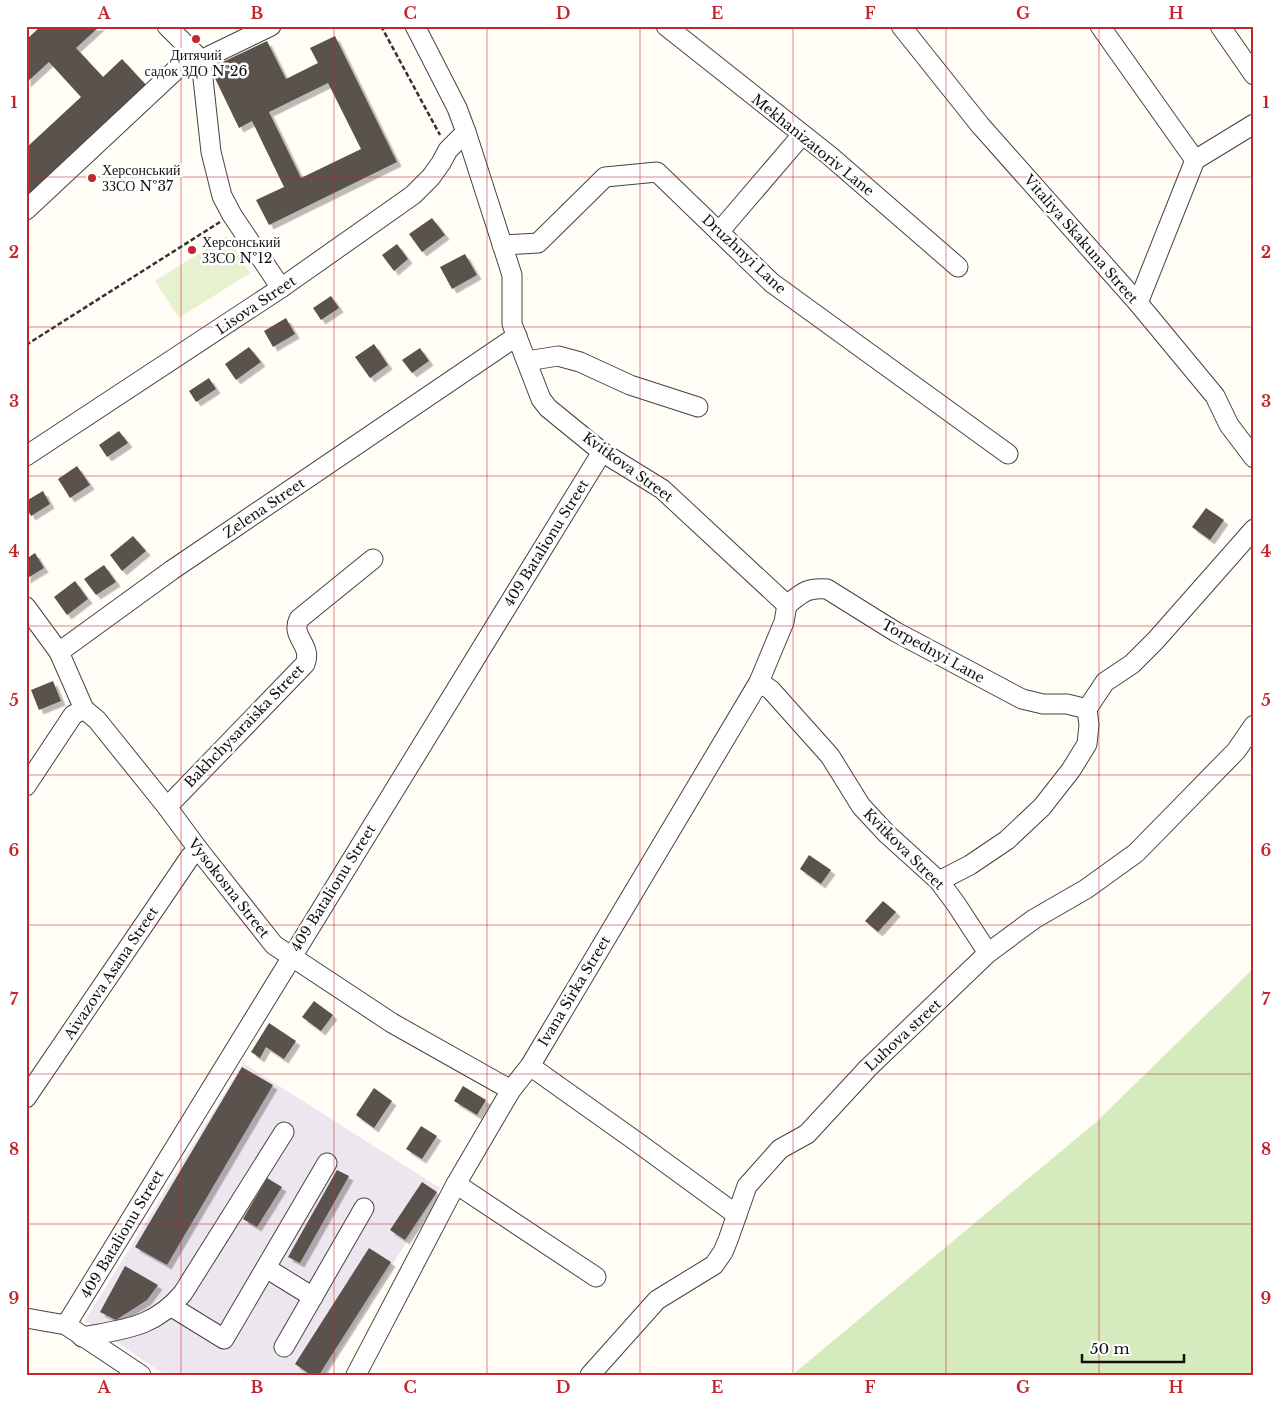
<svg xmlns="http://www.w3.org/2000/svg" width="1280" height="1401" font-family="'Libre Baskerville',serif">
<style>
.industrial{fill:#eee6ef}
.green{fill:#d5ebbd}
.pitch{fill:#e6f2cf}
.building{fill:#5a524d;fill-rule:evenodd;filter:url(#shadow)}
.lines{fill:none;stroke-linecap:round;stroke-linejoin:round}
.minor-casing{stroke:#444;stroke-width:21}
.path{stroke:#333;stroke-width:2.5;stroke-dasharray:5 2.5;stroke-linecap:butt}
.minor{stroke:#fff;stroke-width:19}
.grid{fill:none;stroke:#c4262e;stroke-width:1;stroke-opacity:0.55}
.poi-dot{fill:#c4262e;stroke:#fff;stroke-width:2}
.labels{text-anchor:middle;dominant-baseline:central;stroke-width:5;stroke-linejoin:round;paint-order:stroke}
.poi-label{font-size:14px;fill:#111;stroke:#fff;text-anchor:start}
.street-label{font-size:14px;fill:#111;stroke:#fff}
.neatline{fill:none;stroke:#c4262e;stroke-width:2}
.grid-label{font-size:16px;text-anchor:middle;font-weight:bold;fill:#c4262e}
</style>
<defs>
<filter id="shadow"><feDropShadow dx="4.5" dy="4.5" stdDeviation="0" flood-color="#0004"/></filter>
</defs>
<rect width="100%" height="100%" fill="#fffdf5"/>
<!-- industrial -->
<path class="industrial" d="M243 1063 440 1188 324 1375H165L85 1321Z"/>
<!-- green -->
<path class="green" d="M1254 968V1375H792L1095 1123Z"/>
<!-- pitch -->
<path class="pitch" d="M227 236 250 273 179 318 155 281Z"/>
<!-- building -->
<g class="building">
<path d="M41 26H100L76 48 103 77 122 59 146 85 26 196V148L81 97 49 62 26 83V40Z"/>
<path d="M335 36 397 162 269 225 256 200 284 187 252 121 239 128 210 68 267 41 286 79 318 63 310 48ZM328 83 361 149 301 178 269 112Z"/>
<path d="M432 218 445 235 422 252 409 234Z"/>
<path d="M397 244 408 259 394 271 382 255Z"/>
<path d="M465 254 477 275 452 289 440 267Z"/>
<path d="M331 296 339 308 321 320 313 308Z"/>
<path d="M286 318 295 334 273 347 264 331Z"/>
<path d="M374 344 388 365 370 378 355 357Z"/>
<path d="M249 347 261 362 236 380 225 364Z"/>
<path d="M420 348 429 361 412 373 402 360Z"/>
<path d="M209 378 216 389 196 402 189 391Z"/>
<path d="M119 431 128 443 107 457 99 445Z"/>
<path d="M77 466 90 485 70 498 58 479Z"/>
<path d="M43 491 50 504 31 516 26 507V501Z"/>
<path d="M1206 508 1224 520 1210 540 1192 527Z"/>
<path d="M133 536 146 551 122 571 110 555Z"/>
<path d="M35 553 44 568 26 579V559Z"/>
<path d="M104 565 116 582 96 595 84 579Z"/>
<path d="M75 581 88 599 67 615 54 597Z"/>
<path d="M53 681 61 701 39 710 31 690Z"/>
<path d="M809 855 831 870 821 884 800 869Z"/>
<path d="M883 901 896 912 878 932 865 921Z"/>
<path d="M314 1001 333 1015 321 1031 302 1017Z"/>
<path d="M269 1023 296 1041 284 1059 266 1047 260 1058 251 1052Z"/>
<path d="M242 1067 273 1085 167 1265 135 1247Z"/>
<path d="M463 1086 486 1100 477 1115 454 1101Z"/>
<path d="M374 1088 392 1101 374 1128 356 1115Z"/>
<path d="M421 1126 437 1136 422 1159 406 1149Z"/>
<path d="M337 1170 349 1176 300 1263 288 1257Z"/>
<path d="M267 1178 282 1187 257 1227 243 1219Z"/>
<path d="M422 1182 437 1192 405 1240 390 1230Z"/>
<path d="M369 1248 391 1262 319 1375H311L295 1364Z"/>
<path d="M125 1266 158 1285 147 1300 116 1320 100 1312Z"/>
</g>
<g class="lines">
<!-- minor casing -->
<g class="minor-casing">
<g id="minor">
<path d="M167 26 201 60"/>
<path d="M271 26 201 60 211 152 222 196 232 215 281 288"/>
<path d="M415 26 457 108 466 132 512 275V324L541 399 548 408 602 452 662 489 787 605"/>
<path d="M666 26 830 156 958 267"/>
<path d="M901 26 980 125 1138 303 1215 396 1229 425 1254 458"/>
<path d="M1100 26 1195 160 1138 303"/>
<path d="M1220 26 1254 75"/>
<path d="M1195 160 1254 124"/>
<path d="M26 210 194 53"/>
<path d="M719 232 802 135"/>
<path d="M502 245 538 243 605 177 657 172 772 283 1008 454"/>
<path d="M527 361 558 356 580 362 630 385 698 407"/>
<path d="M26 456 281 288 413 195 431 177 441 163 448 150 466 132"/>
<path d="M787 605C802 593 807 587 827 589L896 632 1022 699 1043 704H1067L1087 709"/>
<path d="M26 607 59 652 172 570 517 336"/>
<path d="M59 652 84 709 97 720 167 807 198 849 274 945 392 1023 511 1090"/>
<path d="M759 682 771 690 830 756 861 806 887 834 939 881 956 904 988 953"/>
<path d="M26 786 73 715 84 709"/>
<path d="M167 807 305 664C313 645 290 637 299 619L373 559"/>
<path d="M939 881 970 865 1007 840 1042 807 1071 770 1087 744 1089 725 1087 709 1105 682 1132 664 1156 640 1254 529"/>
<path d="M530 1066 637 1142 737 1215"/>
<path d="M26 1098 190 857 198 849"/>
<path d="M456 1184 596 1277"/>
<path d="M266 1268 313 1297"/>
<path d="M172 1307 224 1339 327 1163"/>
<path d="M26 1318 66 1325 141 1375"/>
<path d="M66 1325 602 452"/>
<path d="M82 1337C124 1329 154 1328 183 1293L284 1132"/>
<path d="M284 1347 364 1208"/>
<path d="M356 1375 456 1184 511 1090 530 1066 759 682 784 622 787 605"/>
<path d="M590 1375 657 1300 714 1265 723 1252 728 1240 747 1186 780 1149 807 1134 868 1068 988 953 1034 919 1086 889 1136 853 1236 751 1254 725"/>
</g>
</g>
<!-- path -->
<g class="path">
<path d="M381 26 440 135"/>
<path d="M26 345 220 222"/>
</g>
<!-- minor -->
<use href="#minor" class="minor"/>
</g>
<!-- grid -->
<path class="grid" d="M181 26V1375M334 26V1375M487 26V1375M640 26V1375M793 26V1375M946 26V1375M1099 26V1375M26 177H1254M26 327H1254M26 476H1254M26 626H1254M26 775H1254M26 925H1254M26 1074H1254M26 1224H1254"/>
<!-- markers -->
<g class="poi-dot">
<circle cx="196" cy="39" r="5"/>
<circle cx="92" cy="178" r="5"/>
<circle cx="192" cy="250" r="5"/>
</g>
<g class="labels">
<!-- poi labels -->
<g class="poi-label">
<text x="196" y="55" text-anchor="middle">Дитячий<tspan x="196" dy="16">садок ЗДО №26</tspan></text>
<text x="102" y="170">Херсонський<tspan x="102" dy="16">ЗЗСО №37</tspan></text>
<text x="202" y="242">Херсонський<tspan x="202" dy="16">ЗЗСО №12</tspan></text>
</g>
<!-- street labels -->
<g class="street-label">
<text transform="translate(813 145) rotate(39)">Mekhanizatoriv Lane</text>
<text transform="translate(1081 239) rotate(49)">Vitaliya Skakuna Street</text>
<text transform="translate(744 254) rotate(43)">Druzhnyi Lane</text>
<text transform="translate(256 305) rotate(-34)">Lisova Street</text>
<text transform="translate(628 467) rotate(36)">Kvitkova Street</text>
<text transform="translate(264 508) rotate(-34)">Zelena Street</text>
<text transform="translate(546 543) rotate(-58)">409 Batalionu Street</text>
<text transform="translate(933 651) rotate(29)">Torpednyi Lane</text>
<text transform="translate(244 726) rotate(-46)">Bakhchysaraiska Street</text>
<text transform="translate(904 849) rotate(45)">Kvitkova Street</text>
<text transform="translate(229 888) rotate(52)">Vysokosna Street</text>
<text transform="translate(333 888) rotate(-58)">409 Batalionu Street</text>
<text transform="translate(111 973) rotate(-56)">Aivazova Asana Street</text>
<text transform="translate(574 991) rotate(-59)">Ivana Sirka Street</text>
<text transform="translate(903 1035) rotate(-43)">Luhova street</text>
<text transform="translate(122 1234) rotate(-59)">409 Batalionu Street</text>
</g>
</g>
<!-- border -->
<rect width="1280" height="1401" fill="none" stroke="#ffffff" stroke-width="55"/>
<!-- scale -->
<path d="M1082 1354v8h102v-8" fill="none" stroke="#111111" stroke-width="2.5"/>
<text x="1090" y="1354" font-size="15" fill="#111111" stroke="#ffffff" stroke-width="4" paint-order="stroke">50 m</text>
<rect x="28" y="28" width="1224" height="1346" class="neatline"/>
<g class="grid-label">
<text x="104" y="19">A</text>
<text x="257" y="19">B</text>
<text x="410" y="19">C</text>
<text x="563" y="19">D</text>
<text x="717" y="19">E</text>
<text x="870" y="19">F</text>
<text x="1023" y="19">G</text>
<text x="1176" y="19">H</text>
<text x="14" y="108">1</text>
<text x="1266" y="108">1</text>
<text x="14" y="258">2</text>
<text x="1266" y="258">2</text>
<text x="14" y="407">3</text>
<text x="1266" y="407">3</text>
<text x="14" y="557">4</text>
<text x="1266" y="557">4</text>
<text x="14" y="706">5</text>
<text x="1266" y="706">5</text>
<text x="14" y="856">6</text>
<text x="1266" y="856">6</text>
<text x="14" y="1005">7</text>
<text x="1266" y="1005">7</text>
<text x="14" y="1155">8</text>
<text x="1266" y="1155">8</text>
<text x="14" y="1304">9</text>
<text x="1266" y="1304">9</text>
<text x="104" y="1393">A</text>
<text x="257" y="1393">B</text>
<text x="410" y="1393">C</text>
<text x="563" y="1393">D</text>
<text x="717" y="1393">E</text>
<text x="870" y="1393">F</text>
<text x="1023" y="1393">G</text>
<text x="1176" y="1393">H</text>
</g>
</svg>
